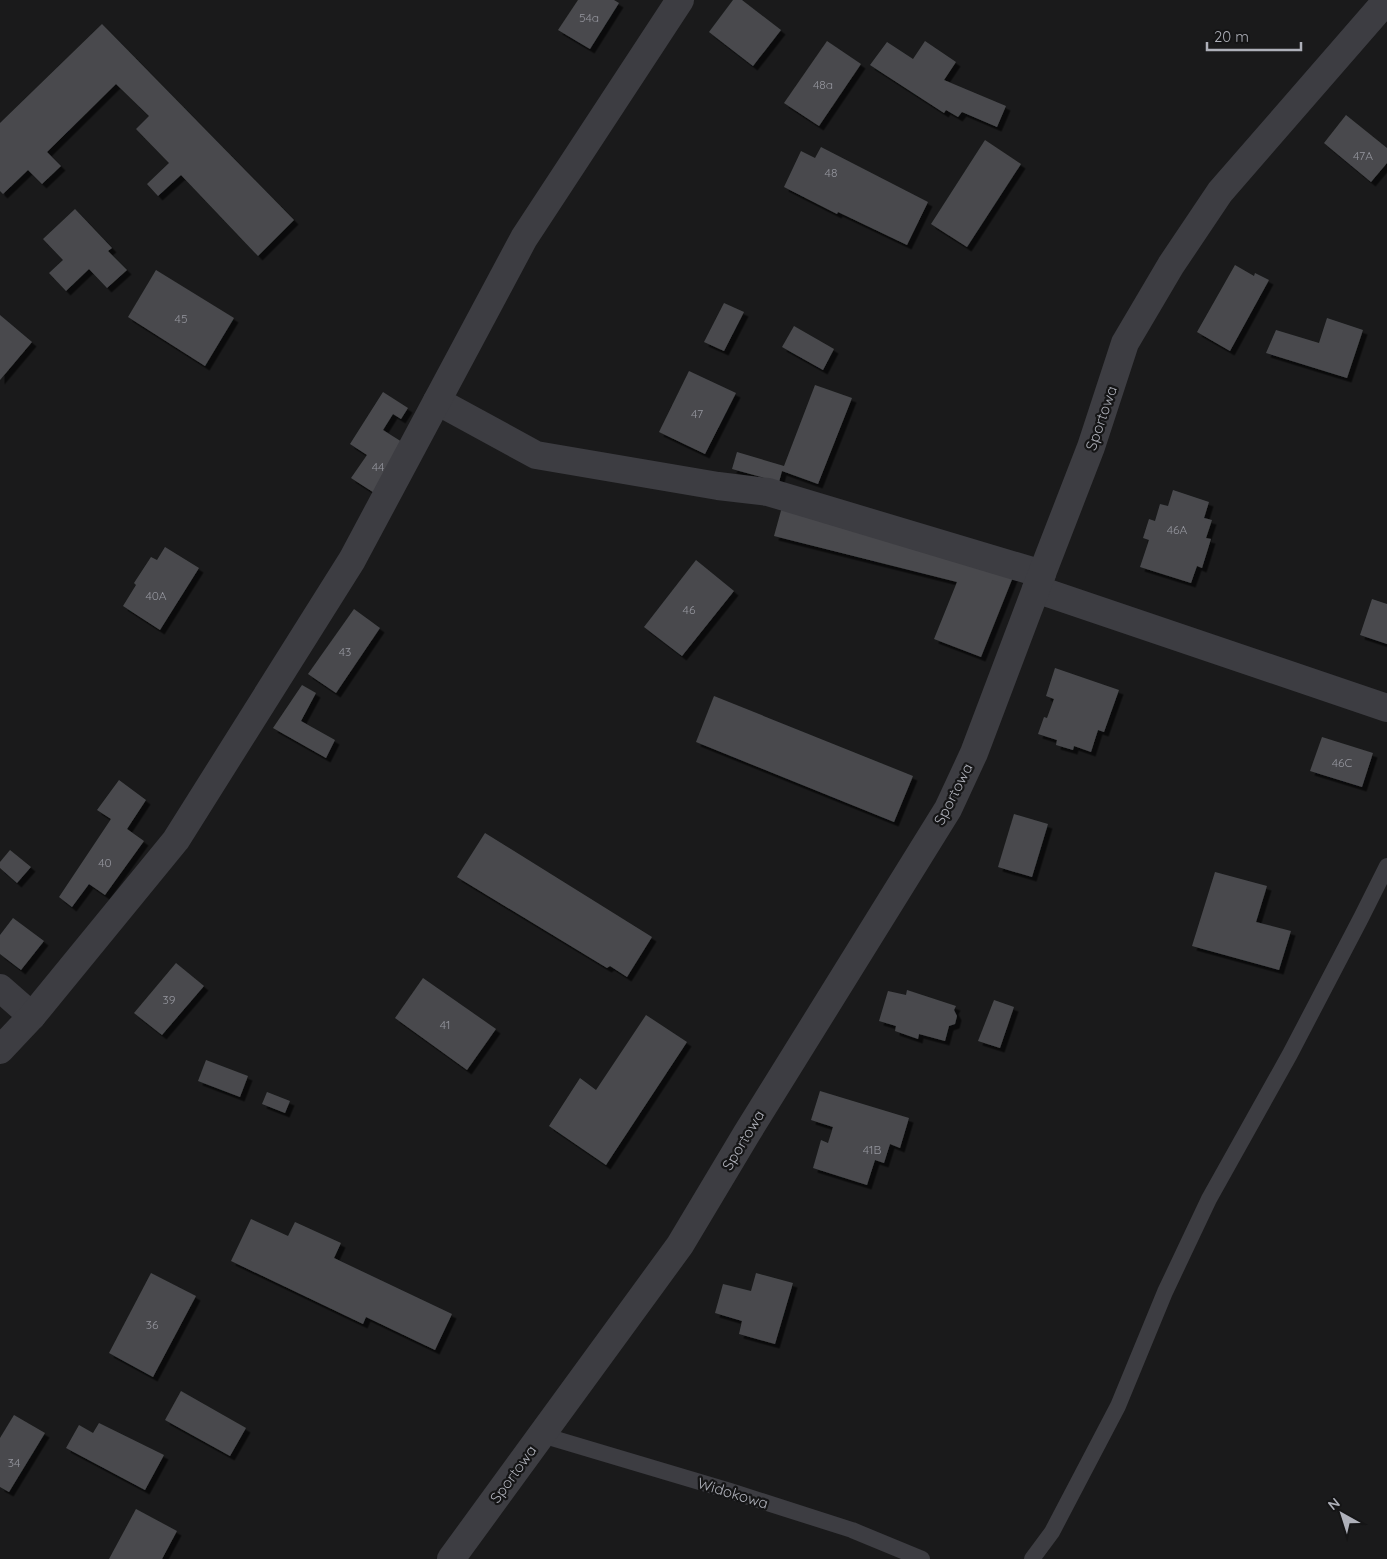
<svg xmlns="http://www.w3.org/2000/svg" width="1387" height="1559" font-family="Quicksand,sans-serif">
<style>
.building{fill:#494a4d;filter:url(#shadow)}
.lines{fill:none;stroke-linecap:round;stroke-linejoin:round}
.service{stroke:#3d3d42;stroke-width:16}
.minor{stroke:#3d3d42;stroke-width:28}
.tertiary{stroke:#3d3d42;stroke-width:28}
.labels{text-anchor:middle;dominant-baseline:central;stroke-width:4.5;stroke-linejoin:round;paint-order:stroke}
.number-label{font-size:12px;fill:#95969e}
.street-label{font-size:15px;fill:#aeb0b9;stroke:#151516}
</style>
<defs>
<filter id="shadow"><feDropShadow dx="4.5" dy="4.5" stdDeviation="0" flood-color="#0009"/></filter>
</defs>
<rect width="100%" height="100%" fill="#1a1a1b"/>
<!-- building -->
<g class="building">
<path d="M578 0H614L619 3 590 49 558 30Z"/>
<path d="M733 0H742L781 30 753 66 709 32Z"/>
<path d="M102 24 294 220 258 256 181 175 158 196 147 184 169 163 136 129 149 116 116 84 47 152 61 166 42 184 28 170 3 194 0 191V123Z"/>
<path d="M827 41 861 64 819 126 784 103Z"/>
<path d="M925 41 956 62 944 80 1006 106 997 127 962 112 958 117 946 110 944 113 870 65 887 42 913 59Z"/>
<path d="M1346 115 1387 148V163L1371 182 1324 143Z"/>
<path d="M985 140 1021 164 967 247 931 224Z"/>
<path d="M821 147 928 202 907 245 838 212 837 214 784 187 801 151 815 158Z"/>
<path d="M75 209 112 248 108 251 127 270 107 288 89 269 66 291 49 273 63 260 43 239Z"/>
<path d="M1235 265 1254 276 1255 273 1269 280 1230 351 1197 332Z"/>
<path d="M156 270 234 318 205 366 128 317Z"/>
<path d="M724 303 744 312 724 351 704 342Z"/>
<path d="M0 315 32 342 0 380Z"/>
<path d="M1327 318 1363 330 1347 378 1266 353 1276 330 1319 343Z"/>
<path d="M794 326 834 349 823 370 782 347Z"/>
<path d="M689 371 736 393 705 454 659 432Z"/>
<path d="M815 385 852 398 818 484 782 471 779 482 732 469 737 452 784 466Z"/>
<path d="M383 392 408 408 401 419 393 414 383 430 410 447 379 496 351 478 367 455 350 444Z"/>
<path d="M1173 490 1209 502 1204 518 1212 520 1206 538 1211 539 1202 568 1197 566 1191 583 1140 567 1149 540 1143 538 1149 519 1155 521 1160 504 1168 506Z"/>
<path d="M782 507 1015 572 981 657 934 639 957 582 774 536Z"/>
<path d="M165 547 199 568 160 630 123 606 136 585 134 583 151 557 157 560Z"/>
<path d="M696 560 734 591 682 656 644 627Z"/>
<path d="M1372 599 1387 604V644L1360 635Z"/>
<path d="M354 609 380 628 336 693 308 674Z"/>
<path d="M1055 668 1119 690 1104 732 1098 730 1091 752 1074 746 1073 750 1056 745 1057 740 1038 734 1044 717 1047 718 1054 699 1046 696Z"/>
<path d="M302 685 316 693 301 721 335 740 326 758 273 728Z"/>
<path d="M714 696 913 776 894 822 696 742Z"/>
<path d="M1322 737 1373 753 1362 787 1310 771Z"/>
<path d="M119 780 146 800 127 829 144 841 105 895 89 884 72 907 59 897 111 819 97 810Z"/>
<path d="M1014 814 1048 824 1032 877 998 867Z"/>
<path d="M485 833 652 937 627 977 610 966 607 968 457 877Z"/>
<path d="M10 850 31 867 17 883 0 868V862Z"/>
<path d="M1215 872 1267 886 1256 922 1291 931 1279 970 1192 946Z"/>
<path d="M13 918 44 941 21 970 0 954V935Z"/>
<path d="M176 963 204 986 162 1035 134 1013Z"/>
<path d="M423 978 496 1029 467 1070 395 1018Z"/>
<path d="M907 990 956 1006 954 1010 957 1016 955 1024 949 1026 945 1041 919 1034 918 1039 895 1031 896 1026 879 1021 888 991 906 995Z"/>
<path d="M994 1000 1014 1007 1000 1048 978 1041Z"/>
<path d="M646 1015 687 1042 606 1165 549 1126 580 1078 596 1090Z"/>
<path d="M206 1060 248 1076 240 1097 198 1081Z"/>
<path d="M820 1091 909 1118 900 1148 890 1144 884 1163 875 1160 867 1185 813 1168 821 1140 828 1143 833 1127 811 1120Z"/>
<path d="M267 1092 290 1101 285 1113 262 1104Z"/>
<path d="M251 1219 288 1236 295 1222 341 1243 334 1258 452 1314 435 1350 366 1317 363 1324 231 1261Z"/>
<path d="M151 1273 196 1296 153 1377 109 1353Z"/>
<path d="M756 1273 793 1283 775 1344 739 1334 742 1321 715 1313 723 1284 751 1291Z"/>
<path d="M181 1391 246 1428 230 1456 165 1420Z"/>
<path d="M14 1415 45 1433 9 1492 0 1487V1438Z"/>
<path d="M99 1423 164 1455 145 1490 66 1448 79 1425 93 1433Z"/>
<path d="M136 1509 177 1531 162 1559H109Z"/>
</g>
<g class="lines">
<!-- service -->
<g class="service">
<path d="M542 1435 730 1491 852 1530 922 1559"/>
<path d="M1032 1559 1052 1532 1118 1406 1165 1292 1209 1199 1290 1054 1361 918 1387 866"/>
</g>
<!-- minor -->
<g class="minor">
<path d="M437 401 536 455 718 486 768 492 1042 574"/>
<path d="M1036 589 1387 708"/>
<path d="M0 988 32 1016"/>
<path d="M451 1559 680 1245 747 1133 948 809 974 753 1036 589 1091 447 1125 343 1171 265 1220 192 1387 0"/>
</g>
<!-- tertiary -->
<path class="tertiary" d="M0 1050 32 1016 176 840 352 560 524 238 680 0"/>
</g>
<g class="labels">
<!-- number labels -->
<g class="number-label">
<text x="589" y="17">54a</text>
<text x="823" y="84">48a</text>
<text x="1363" y="155">47A</text>
<text x="831" y="172">48</text>
<text x="181" y="318">45</text>
<text x="697" y="413">47</text>
<text x="378" y="466">44</text>
<text x="1177" y="529">46A</text>
<text x="156" y="595">40A</text>
<text x="689" y="609">46</text>
<text x="345" y="651">43</text>
<text x="1342" y="762">46C</text>
<text x="105" y="862">40</text>
<text x="169" y="999">39</text>
<text x="445" y="1024">41</text>
<text x="872" y="1149">41B</text>
<text x="152" y="1324">36</text>
<text x="14" y="1462">34</text>
</g>
<!-- street labels -->
<g class="street-label">
<text transform="translate(1101 418) rotate(-71)">Sportowa</text>
<text transform="translate(953 794) rotate(-63)">Sportowa</text>
<text transform="translate(743 1140) rotate(-59)">Sportowa</text>
<text transform="translate(513 1474) rotate(-54)">Sportowa</text>
<text transform="translate(733 1493) rotate(17)">Widokowa</text>
</g>
</g>
<!-- north arrow -->
<g transform="translate(1342 1514) rotate(321)" stroke="#151516" stroke-width="4" paint-order="stroke">
<path d="M0-4L9 19L0 12L-9 19Z" fill="#aeb0b9"/>
<text y="-8" font-size="14" font-weight="bold" text-anchor="middle" fill="#aeb0b9">N</text>
</g>
<!-- scale -->
<path d="M1207 42v8h94v-8" fill="none" stroke="#aeb0b9" stroke-width="2.5"/>
<text x="1214" y="42" font-size="15" fill="#aeb0b9" stroke="#151516" stroke-width="4" paint-order="stroke">20 m</text>
</svg>
